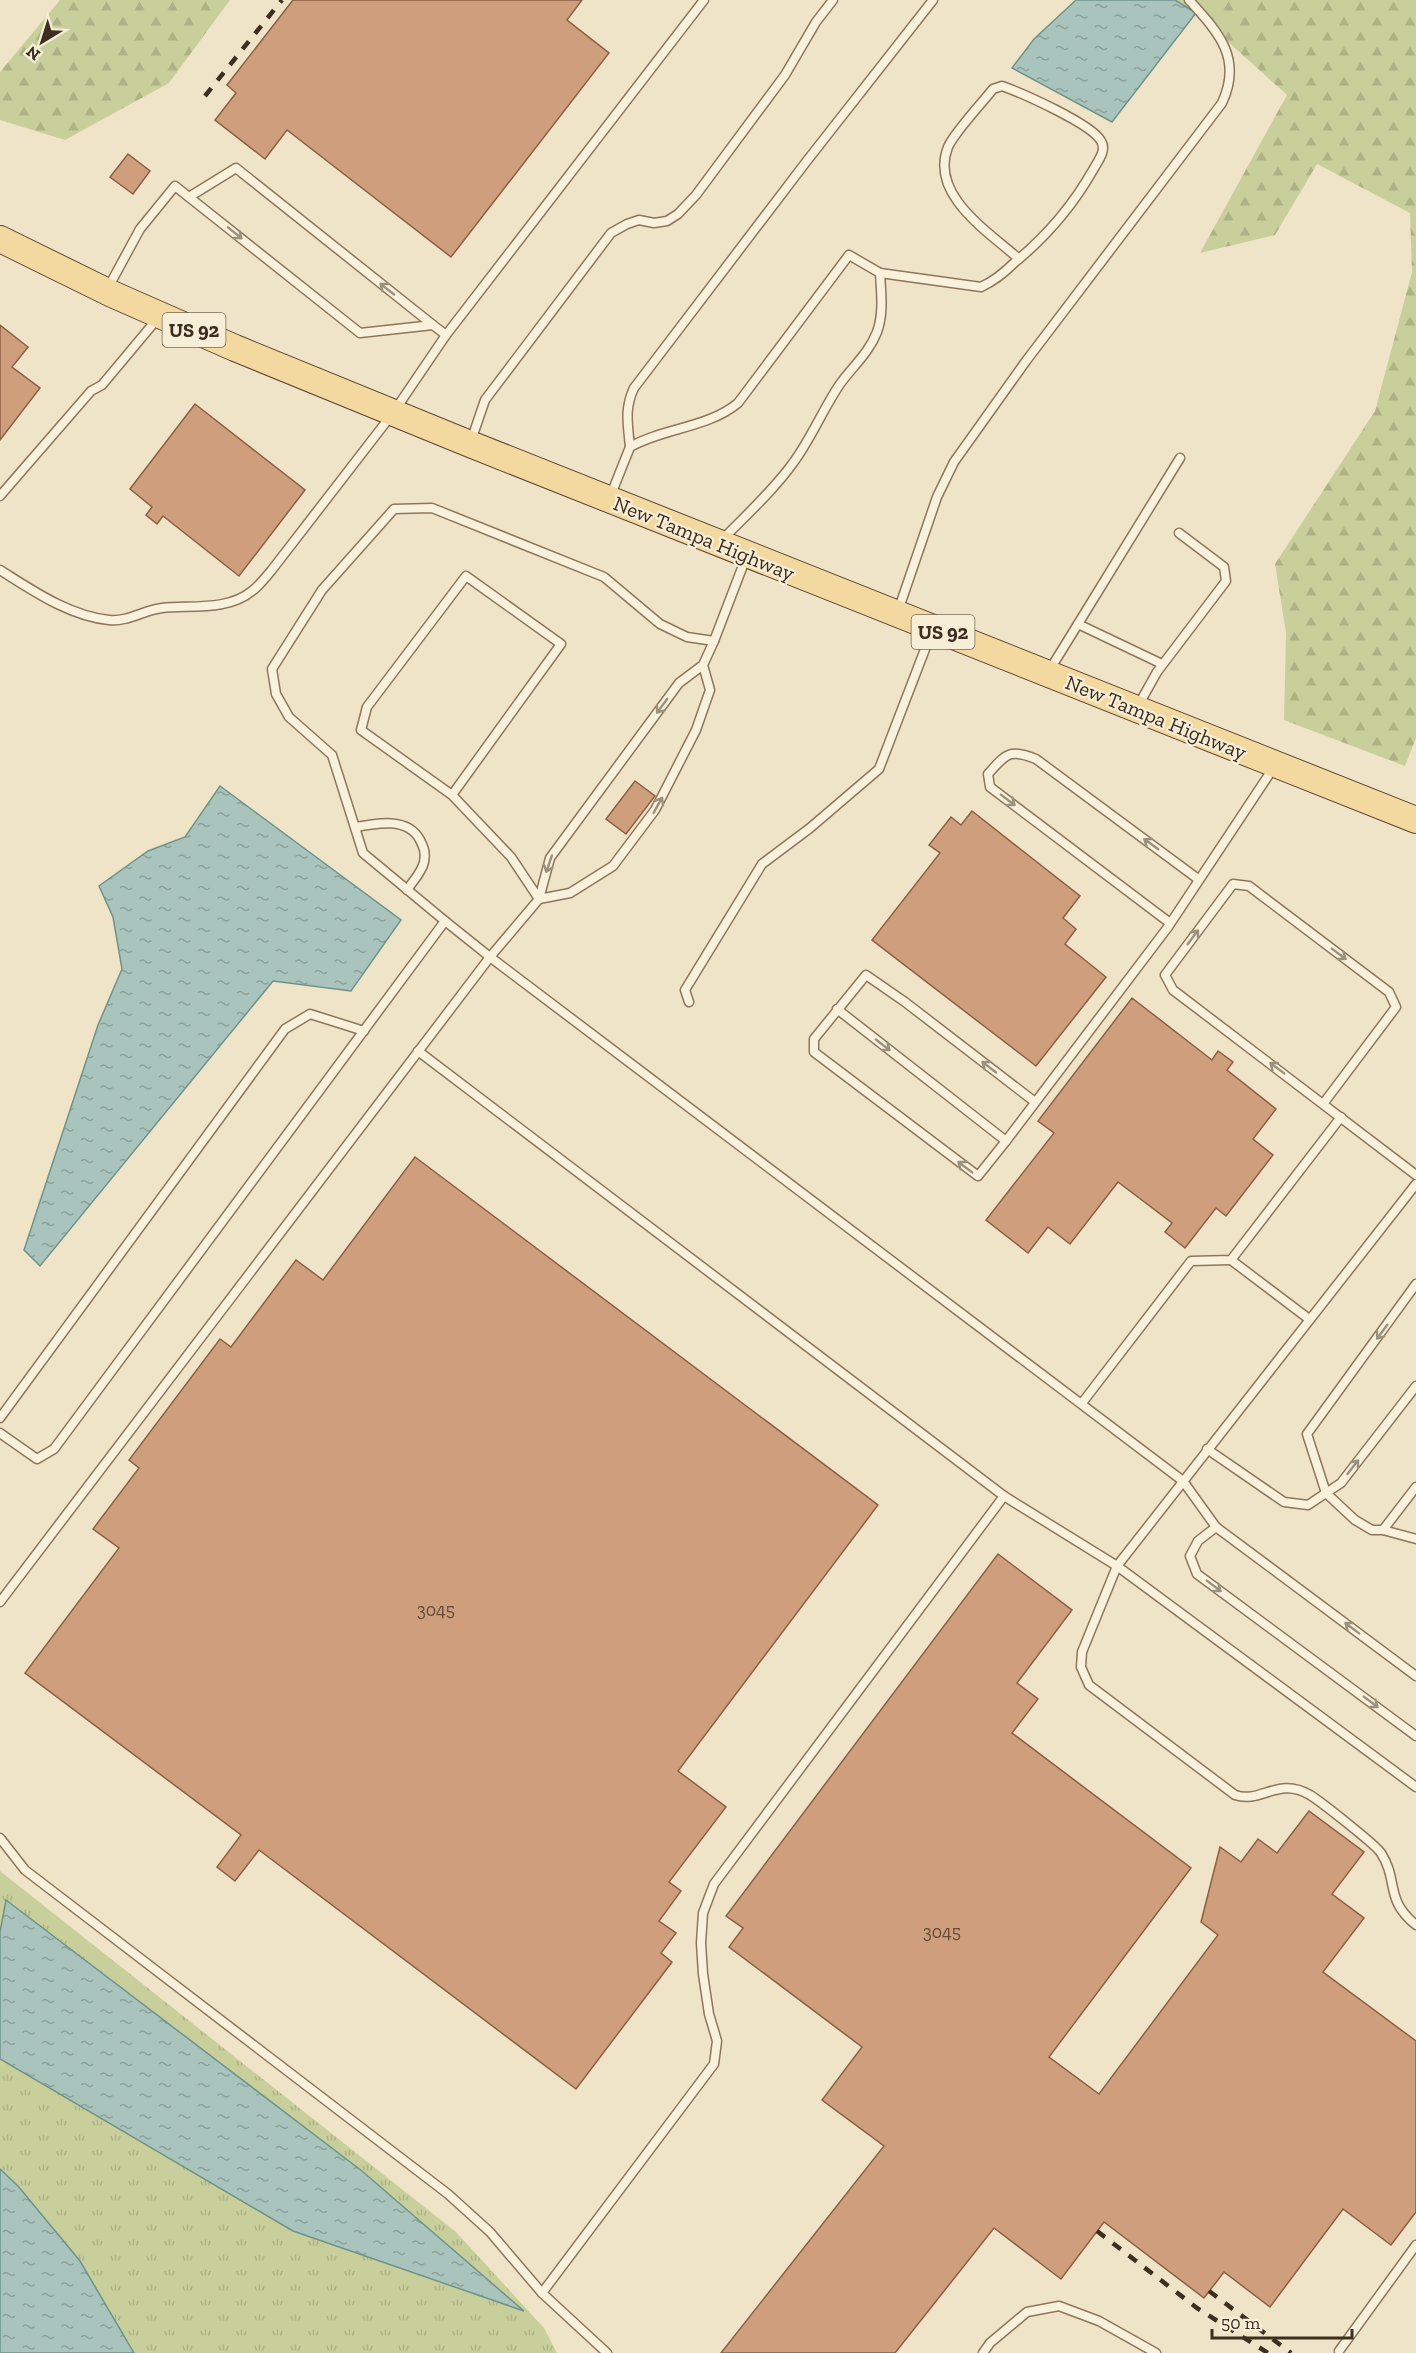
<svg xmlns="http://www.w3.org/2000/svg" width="1416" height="2353" font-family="'Zilla Slab',serif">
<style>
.grass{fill:url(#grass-tufts)}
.forest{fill:url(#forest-firs)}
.water{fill:url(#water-ripples);stroke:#6f938a;stroke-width:1.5}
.building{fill:#cf9f7d;stroke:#8d5f41;stroke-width:1.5}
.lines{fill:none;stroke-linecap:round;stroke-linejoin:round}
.service-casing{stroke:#8d765c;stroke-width:11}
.primary-casing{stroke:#5b4430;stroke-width:28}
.service{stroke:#faf1dc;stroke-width:8}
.primary{stroke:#f3d9a0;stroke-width:26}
.rail{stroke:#3d2e20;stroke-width:4.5;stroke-dasharray:10 10;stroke-linecap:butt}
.oneway{stroke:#9c907e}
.labels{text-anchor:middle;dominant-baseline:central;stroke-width:4.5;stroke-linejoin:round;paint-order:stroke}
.number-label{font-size:18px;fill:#624a37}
.shield{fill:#f7eed8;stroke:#756857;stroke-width:1.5}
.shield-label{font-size:20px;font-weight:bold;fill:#3d2e20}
.street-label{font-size:21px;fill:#3d2e20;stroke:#f7eed8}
</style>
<defs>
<pattern id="grass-tufts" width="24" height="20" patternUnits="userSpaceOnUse" patternTransform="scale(1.5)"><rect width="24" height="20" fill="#c9cf9b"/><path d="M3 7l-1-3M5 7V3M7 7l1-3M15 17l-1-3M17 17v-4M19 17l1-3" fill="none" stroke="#aeb285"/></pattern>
<pattern id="forest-firs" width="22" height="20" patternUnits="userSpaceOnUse" patternTransform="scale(1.5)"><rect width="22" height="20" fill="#c9cf9b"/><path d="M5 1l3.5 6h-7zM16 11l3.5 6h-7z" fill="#aeb285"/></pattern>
<pattern id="water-ripples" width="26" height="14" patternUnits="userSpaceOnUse" patternTransform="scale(1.5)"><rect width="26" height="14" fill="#a9c4bc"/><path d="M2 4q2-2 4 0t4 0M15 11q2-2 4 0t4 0" fill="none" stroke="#8ba098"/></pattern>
</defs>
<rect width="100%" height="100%" fill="#f0e4c8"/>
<!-- grass -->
<path class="grass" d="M0 1871 456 2232 544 2328 557 2353H0Z"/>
<!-- forest -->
<g class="forest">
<path d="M60 0H230L169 83 65 140 0 120V72Z"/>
<path d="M1175 0H1416V738L1405 766 1284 720 1286 633 1275 564 1375 411 1412 272 1410 213 1317 164 1275 235 1200 253 1287 95 1196 13Z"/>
</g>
<!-- water -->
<g class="water">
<path d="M1076 0H1175L1196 13 1112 122 1012 68 1034 39Z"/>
<path d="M220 786 401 920 351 991 273 981 40 1266 24 1250 98 1025 122 969 113 917 99 886 148 851 185 837Z"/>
<path d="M6 1900 362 2171 524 2311 293 2231 0 2059V1932Z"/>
<path d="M0 2169 18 2186 80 2261 134 2353H0Z"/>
</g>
<!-- building -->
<g class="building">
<path d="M293 0H582L567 20 609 53 451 257 287 130 265 159 215 120 236 93 227 85Z"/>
<path d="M128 154 150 171 133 194 110 177Z"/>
<path d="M0 325 28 347 12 367 40 388 0 440Z"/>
<path d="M195 404 305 490 239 576 163 516 157 524 146 515 152 507 130 489Z"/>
<path d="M635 781 655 796 626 834 606 819Z"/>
<path d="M972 811 1080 896 1063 918 1076 929 1065 944 1106 977 1036 1066 872 940 940 853 929 845 951 817 961 825Z"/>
<path d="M1132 998 1212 1060 1218 1051 1233 1062 1227 1070 1276 1109 1253 1139 1273 1155 1226 1216 1216 1208 1185 1248 1165 1232 1172 1223 1118 1182 1070 1244 1048 1227 1028 1253 986 1220 1054 1133 1038 1121Z"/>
<path d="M415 1157 878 1505 678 1771 726 1807 669 1882 681 1891 659 1921 676 1933 661 1953 672 1962 576 2089 259 1850 235 1881 217 1867 241 1835 25 1673 119 1548 93 1529 139 1468 129 1460 220 1339 231 1347 296 1260 323 1280Z"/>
<path d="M998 1554 1072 1610 1017 1683 1038 1699 1012 1733 1191 1868 1049 2057 1099 2094 1218 1935 1201 1922 1220 1847 1241 1862 1258 1839 1277 1853 1309 1811 1364 1852 1332 1894 1364 1918 1323 1972 1416 2041V2212L1391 2245 1343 2209 1270 2307 1224 2272 1204 2298 1104 2222 1061 2279 994 2228 895 2353H721L884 2146 822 2100 862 2047 729 1947 743 1928 726 1916Z"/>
</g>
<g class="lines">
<!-- service casing -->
<g class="service-casing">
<g id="service">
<path d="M189 197 236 168 433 325"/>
<path d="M446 335 704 0"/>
<path d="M471 441 485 400 611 233 627 224 639 220 654 223 667 221 678 214 696 195 785 75 816 22 833 0"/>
<path d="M630 447C628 425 624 409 634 388L806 162 933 0"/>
<path d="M0 496 91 391 102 385 158 318"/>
<path d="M610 497 630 447C663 428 708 428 738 403L849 255 880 273 981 287C994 281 1004 273 1014 263 1047 236 1072 207 1093 170 1098 161 1107 150 1101 141 1092 124 1022 93 1002 86L993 89C982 103 954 133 948 147 929 195 989 232 1019 259"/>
<path d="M722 540C746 515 773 491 793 463 811 439 823 409 840 384 852 367 869 353 877 332 884 313 881 292 880 273"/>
<path d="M0 570C32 590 69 616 109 620 128 622 144 610 162 608 191 605 228 611 252 591 259 586 265 578 271 571L393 413 446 335 433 325 360 333 175 186 140 229 108 288"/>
<path d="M898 611 937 497 954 462 1026 361 1222 103C1243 58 1218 32 1189 0"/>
<path d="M1078 624 1180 458"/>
<path d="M703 665 710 690 696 730 655 810 613 866 570 893 539 899 550 858 679 683 703 665 714 641"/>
<path d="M1049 671 1078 624 1162 664"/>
<path d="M1138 706 1157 672 1226 581 1224 567 1179 533"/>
<path d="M356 827C377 823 408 817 420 840 424 848 426 853 424 862 422 872 413 881 407 890"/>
<path d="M445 921 490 957 539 899 511 857 452 795 361 730 367 707 466 576 561 644 452 795"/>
<path d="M1170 923 990 787 988 774C1006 754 1009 748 1036 759L1198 879"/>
<path d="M689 1002 685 990 762 864 810 828 879 769 932 631"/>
<path d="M837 1009 1006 1141 978 1176 814 1052V1039L866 975 905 1002 1035 1102"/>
<path d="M418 1051 1004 1496 714 1884 703 1913 701 1943 703 1974 709 2014 717 2041 714 2064 542 2293"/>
<path d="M1323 1104 1396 1007 1389 992 1249 886 1233 884 1165 975 1173 990 1416 1175"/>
<path d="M1006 1141 1168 927 1274 767"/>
<path d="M1231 1260 1309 1319"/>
<path d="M1416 1284 1307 1434 1326 1493 1341 1483 1416 1386"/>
<path d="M1082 1403 1191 1261 1231 1260 1341 1117"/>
<path d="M0 1418 285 1029 310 1014 364 1031"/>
<path d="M0 1433 37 1459 54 1449 445 921 363 853 332 755 289 717 276 694 272 669 322 590 394 509 432 508 604 577 660 624 687 637 714 641 747 555"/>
<path d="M1207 1449 1284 1502 1308 1505 1326 1493 1355 1520 1372 1530H1383L1416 1539"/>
<path d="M1004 1496 1117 1566 1416 1184"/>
<path d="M1216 1527 1198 1541 1190 1556 1197 1574 1416 1736"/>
<path d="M1383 1530 1416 1487"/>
<path d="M0 1602 490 957 1183 1481 1216 1527 1416 1676"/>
<path d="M1416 1787 1117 1566 1082 1652 1081 1667 1089 1685 1235 1795C1261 1804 1278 1776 1310 1795 1320 1801 1376 1845 1381 1853 1399 1881 1384 1899 1416 1925"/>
<path d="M0 1838 25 1870 448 2194 490 2232 542 2293 607 2353"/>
<path d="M1339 2351 1416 2245"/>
<path d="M983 2353 990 2343 1027 2312 1059 2306 1099 2321 1156 2353"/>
</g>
</g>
<!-- primary casing -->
<g class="primary-casing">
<path id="primary" d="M0 239 112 294 235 348 470 444 1416 820"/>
</g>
<!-- service -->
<use href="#service" class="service"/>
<!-- primary -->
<use href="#primary" class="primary"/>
<!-- rail -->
<g class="rail">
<path d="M205 96 282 0"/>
<path d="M1097 2231 1197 2308 1268 2353"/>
<path d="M1209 2291 1291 2353"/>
</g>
</g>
<!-- one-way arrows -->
<defs><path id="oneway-shaft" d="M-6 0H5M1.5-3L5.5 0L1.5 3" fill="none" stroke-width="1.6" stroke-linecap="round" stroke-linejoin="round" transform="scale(1.5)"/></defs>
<g class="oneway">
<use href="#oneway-shaft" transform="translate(235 233) rotate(39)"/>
<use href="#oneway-shaft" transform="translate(387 289) rotate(-142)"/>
<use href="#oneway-shaft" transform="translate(662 706) rotate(126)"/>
<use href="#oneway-shaft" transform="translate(1008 800) rotate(37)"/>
<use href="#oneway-shaft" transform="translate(658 805) rotate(-61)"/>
<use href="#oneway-shaft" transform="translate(1151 844) rotate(-144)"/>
<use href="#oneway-shaft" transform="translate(549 864) rotate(109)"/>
<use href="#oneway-shaft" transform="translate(1193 937) rotate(-53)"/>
<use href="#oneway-shaft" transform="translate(1339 954) rotate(37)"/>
<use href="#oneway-shaft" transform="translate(883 1045) rotate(38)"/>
<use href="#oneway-shaft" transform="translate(989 1067) rotate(-142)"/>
<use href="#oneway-shaft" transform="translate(1277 1068) rotate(-143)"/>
<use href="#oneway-shaft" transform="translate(965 1167) rotate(-143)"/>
<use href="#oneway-shaft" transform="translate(1382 1332) rotate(126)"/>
<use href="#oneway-shaft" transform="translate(1353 1467) rotate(-52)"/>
<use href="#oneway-shaft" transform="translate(1214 1586) rotate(37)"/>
<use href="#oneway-shaft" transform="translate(1352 1628) rotate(-143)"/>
<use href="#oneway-shaft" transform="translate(1371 1702) rotate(37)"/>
</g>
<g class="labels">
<!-- number labels -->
<g class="number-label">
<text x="436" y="1610">3045</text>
<text x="942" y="1932">3045</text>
</g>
<!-- shield labels -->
<g class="shield">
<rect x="162.5" y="313" width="63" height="34" rx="4.5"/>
<rect x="911.5" y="615" width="63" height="34" rx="4.5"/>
</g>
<g class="shield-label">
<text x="194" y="330">US 92</text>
<text x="943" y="632">US 92</text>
</g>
<!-- street labels -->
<g class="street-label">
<text transform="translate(704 538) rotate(22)">New Tampa Highway</text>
<text transform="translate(1156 717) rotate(22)">New Tampa Highway</text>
</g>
</g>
<!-- north arrow -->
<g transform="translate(42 42) rotate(218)" stroke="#f7eed8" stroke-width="4.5" paint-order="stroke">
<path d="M0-4.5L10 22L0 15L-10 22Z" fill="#3d2e20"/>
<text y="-9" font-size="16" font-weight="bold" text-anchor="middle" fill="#3d2e20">N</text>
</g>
<!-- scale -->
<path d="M1212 2329v9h140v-9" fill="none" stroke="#3d2e20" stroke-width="3"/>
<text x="1221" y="2329" font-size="18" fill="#3d2e20" stroke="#f7eed8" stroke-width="4.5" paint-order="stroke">50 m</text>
</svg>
